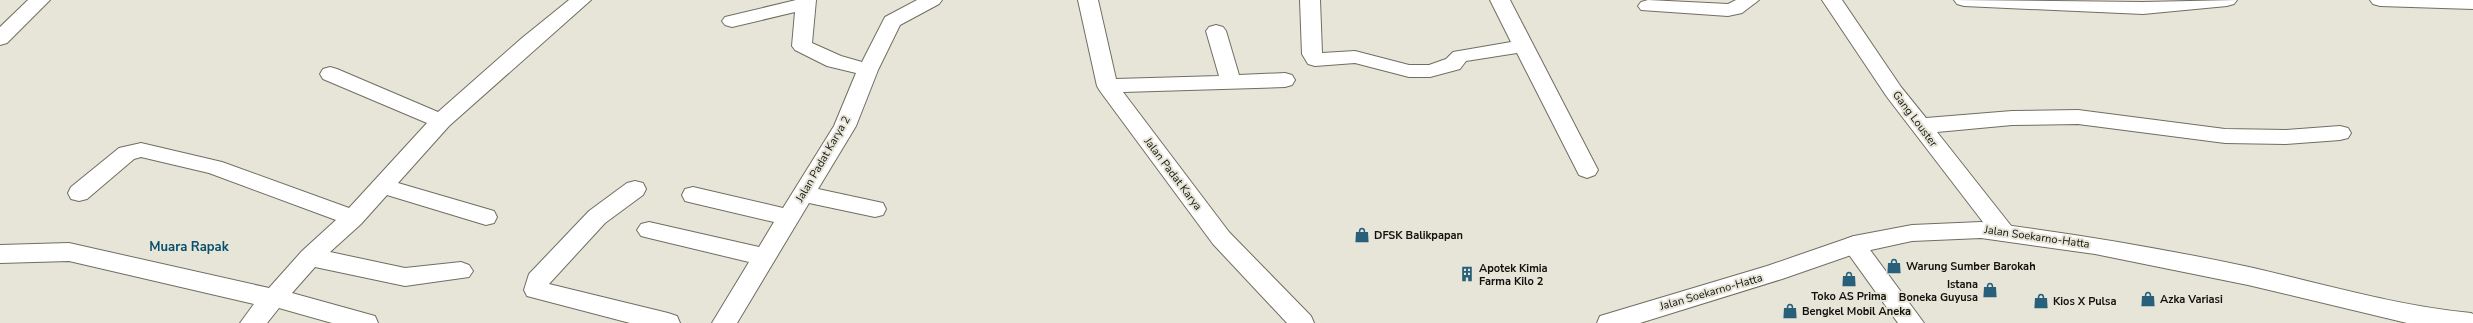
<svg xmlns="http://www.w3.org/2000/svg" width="2473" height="323" font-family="'Nunito Sans',sans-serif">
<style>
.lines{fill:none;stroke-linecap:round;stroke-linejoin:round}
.minor-casing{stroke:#706e62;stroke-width:2}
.trunk-casing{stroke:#706e62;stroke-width:2}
.minor{fill:#fff;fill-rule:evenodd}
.trunk{fill:#fff;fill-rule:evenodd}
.labels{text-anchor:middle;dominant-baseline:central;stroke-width:4;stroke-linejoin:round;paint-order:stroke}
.street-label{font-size:11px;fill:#12110d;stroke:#e7e5d8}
.poi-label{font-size:11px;font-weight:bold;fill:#12110d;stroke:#e7e5d8;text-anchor:start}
.quarter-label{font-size:13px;font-weight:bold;fill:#074f6c;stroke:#e7e5d8}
</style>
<rect width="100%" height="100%" fill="#e7e5d8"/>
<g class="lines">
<!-- minor casing -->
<g class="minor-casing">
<g id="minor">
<path d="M28 0H50L7 43 0 45V27Z"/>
<path d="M569 0H591L449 126 398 183 494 211 497 217 494 223 486 225 387 195 361 224 330 252 405 268 461 262 469 265 473 271 469 277 405 286 315 267 292 293 375 316 378 323H332L279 308 267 323H240L254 304 69 261 0 263V245L69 243 269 288 302 251 336 220 209 173 141 157 134 159 87 199 79 201 71 199 68 193 71 187 119 148 141 143 222 162 349 208 427 123 323 79 320 74 323 69 330 67 337 69 438 112 522 38Z"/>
<path d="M796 0H816L812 43 841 56 862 62 885 17 917 0H942L939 4 900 25 878 70 856 126 818 189 883 203 886 209 883 215 875 217 809 203 737 323H712L749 262 649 238 641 236 637 230 641 224 649 222 759 247 774 222 693 203 685 201 682 195 685 189 693 187 783 208 834 126 856 73 827 66 795 50 792 46 795 12 732 27 725 25 722 21 725 17Z"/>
<path d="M1078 0H1098L1116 79 1219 76 1206 31 1209 27 1216 25 1223 27 1226 31 1239 75 1285 73 1292 75 1295 80 1292 85 1285 87 1123 92 1229 232 1311 316 1314 323H1287L1213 244 1100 91 1097 86Z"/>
<path d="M1300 0H1320L1322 53 1355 51 1409 65H1429L1446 59 1453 52 1511 42 1490 0H1510L1598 170 1595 175 1587 178 1579 175 1517 53 1466 61 1460 69 1430 77H1409L1355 63 1315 66 1308 64 1302 54Z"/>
<path d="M1648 0 1728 4 1736 0H1759L1742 13 1728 16 1641 10 1638 6 1641 2Z"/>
<path d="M1822 0H1842L1901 87 1926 118 2012 111 2078 110 2225 129 2286 130 2340 126 2348 128 2351 133 2348 138 2340 140 2286 144 2225 143 2078 124 2012 125 1937 132 2012 227 2016 233 2012 239 2004 241 1996 239 1887 97Z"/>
<path d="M1954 0 2143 2 2237 0 2234 4 2227 6 2143 14 1964 6 1957 4Z"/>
<path d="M2370 0H2473V9L2380 6 2373 4Z"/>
<path d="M635 181 643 183 646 189 643 195 605 223 549 284 668 313 677 316 680 323H630L527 296 524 290 529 274 589 211 627 183Z"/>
<path d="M1854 236 1862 239 1924 323H1898L1842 245 1846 239Z"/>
</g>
</g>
<!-- trunk casing -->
<g class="trunk-casing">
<path id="trunk" d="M1981 222C2071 233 2160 248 2249 267 2323 284 2396 306 2471 313L2473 314V323H2407L2248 285 2095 254 1981 238 1912 241 1857 253 1782 279 1640 323H1597L1600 316 1767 266 1854 236 1912 225Z"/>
</g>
<!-- minor -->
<use href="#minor" class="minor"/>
<!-- trunk -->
<use href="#trunk" class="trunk"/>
</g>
<!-- icons -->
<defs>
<g id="shop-bare" transform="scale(1.2)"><path d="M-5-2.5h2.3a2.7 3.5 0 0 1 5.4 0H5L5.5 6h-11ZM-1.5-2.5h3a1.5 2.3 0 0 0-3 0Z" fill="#285f7a" stroke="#e7e5d8" stroke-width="2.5" paint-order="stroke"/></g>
<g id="building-bare" transform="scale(1.2)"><path d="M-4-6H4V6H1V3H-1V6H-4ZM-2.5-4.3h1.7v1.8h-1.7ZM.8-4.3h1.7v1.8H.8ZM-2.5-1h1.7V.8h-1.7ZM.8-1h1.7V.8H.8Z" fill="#285f7a" stroke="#e7e5d8" stroke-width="2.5" paint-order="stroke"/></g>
</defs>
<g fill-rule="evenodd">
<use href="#shop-bare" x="1362" y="235"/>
<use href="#shop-bare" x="1894" y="266"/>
<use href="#building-bare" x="1467" y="274"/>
<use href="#shop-bare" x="1849" y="279"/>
<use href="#shop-bare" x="1990" y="290"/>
<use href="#shop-bare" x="2148" y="299"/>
<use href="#shop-bare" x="2041" y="301"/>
<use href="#shop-bare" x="1790" y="311"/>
</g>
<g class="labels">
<!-- street labels -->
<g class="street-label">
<text transform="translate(1915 119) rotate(53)">Gang Louster</text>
<text transform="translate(823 159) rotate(-60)">Jalan Padat Karya 2</text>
<text transform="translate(1173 174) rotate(53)">Jalan Padat Karya</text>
<text transform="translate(2037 237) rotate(8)">Jalan Soekarno-Hatta</text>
<text transform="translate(1711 292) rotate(-16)">Jalan Soekarno-Hatta</text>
</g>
<!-- poi labels -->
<g class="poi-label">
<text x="1374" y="235">DFSK Balikpapan</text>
<text x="1906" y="266">Warung Sumber Barokah</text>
<text x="1479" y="268">Apotek Kimia<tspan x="1479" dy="13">Farma Kilo 2</tspan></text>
<text x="1978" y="284" text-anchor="end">Istana<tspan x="1978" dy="13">Boneka Guyusa</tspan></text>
<text x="1849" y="296" text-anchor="middle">Toko AS Prima</text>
<text x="2160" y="299">Azka Variasi</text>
<text x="2053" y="301">Kios X Pulsa</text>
<text x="1802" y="311">Bengkel Mobil Aneka</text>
</g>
<!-- quarter labels -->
<g class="quarter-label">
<text x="189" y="247">Muara Rapak</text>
</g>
</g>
</svg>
